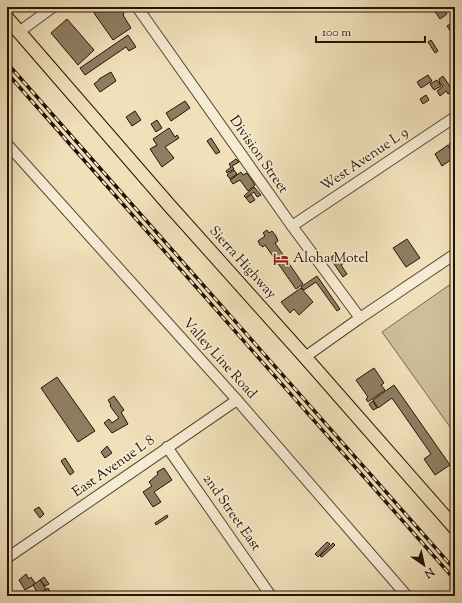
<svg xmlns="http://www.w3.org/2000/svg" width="462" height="603" font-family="'Sorts Mill Goudy',serif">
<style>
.green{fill:#cebe9c;stroke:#796850}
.building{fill:#8f7e63;stroke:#241204}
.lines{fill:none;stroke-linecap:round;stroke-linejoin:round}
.minor-casing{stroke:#574632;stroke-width:12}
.major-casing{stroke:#241204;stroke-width:15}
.minor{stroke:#f6ecd3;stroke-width:10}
.major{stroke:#f1e1bb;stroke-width:13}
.rail-casing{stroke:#241204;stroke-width:3.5}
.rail{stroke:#f6ecd3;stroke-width:2;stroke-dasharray:6;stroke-linecap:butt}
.labels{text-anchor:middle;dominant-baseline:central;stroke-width:3.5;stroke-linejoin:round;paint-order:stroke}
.street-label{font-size:14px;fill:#241204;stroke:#f6ecd3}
.poi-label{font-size:14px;fill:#241204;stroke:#f6ecd3;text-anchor:start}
</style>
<rect width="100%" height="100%" fill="#f1e1bb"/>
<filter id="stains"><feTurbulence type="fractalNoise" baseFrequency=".005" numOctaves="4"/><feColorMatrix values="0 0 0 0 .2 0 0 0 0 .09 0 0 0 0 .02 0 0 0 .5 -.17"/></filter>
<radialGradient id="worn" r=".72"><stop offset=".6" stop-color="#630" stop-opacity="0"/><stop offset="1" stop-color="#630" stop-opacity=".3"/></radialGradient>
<!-- green -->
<path class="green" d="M455 281V434L382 332Z"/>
<!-- building -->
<g class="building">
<path d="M103 7H117L121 12 122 11 124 14 123 15 131 28 113 40 94 13Z"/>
<path d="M432 7H442L447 14 440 19Z"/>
<path d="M67 19 94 50 78 65 51 33Z"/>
<path d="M453 22 455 25V38L447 26Z"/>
<path d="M128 35 136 47 129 51 126 47 85 75 80 68Z"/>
<path d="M431 40 438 51 435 53 428 42Z"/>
<path d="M111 72 116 81 100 92 94 84 99 80V79Z"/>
<path d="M428 75 432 81 421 88 417 82Z"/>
<path d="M443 76 453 91 448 94 446 91 440 96 437 91 443 86 439 82H440L439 79Z"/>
<path d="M437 80 441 86 434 90 430 84Z"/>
<path d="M426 95 429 100 423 104 420 99Z"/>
<path d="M185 101 190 108 171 121 166 113Z"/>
<path d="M135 111 141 120 132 126 126 117Z"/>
<path d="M157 120 162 128 156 132 151 124Z"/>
<path d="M169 128 175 137 177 135 179 138 165 147 174 158 162 167 150 149 157 145 153 139Z"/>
<path d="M211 138 220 152 216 154 207 141Z"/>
<path d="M455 140V152L449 144Z"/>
<path d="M448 145 455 157 442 166 435 154Z"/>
<path d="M236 159 239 162 232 166 234 169 227 173 226 171 231 167 229 164Z"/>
<path d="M234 170 237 174 230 179 227 175Z"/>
<path d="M241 172 243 175 247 173 255 185 248 191 240 180 233 184 230 180Z"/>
<path d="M254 187 261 195 257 197 254 192 246 198 244 196Z"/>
<path d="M251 194 255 200 250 203 246 198Z"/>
<path d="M267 230 269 233 272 231 276 236 278 241 275 243 303 284 296 289 265 245 263 247 260 245 258 241 265 236 263 233Z"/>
<path d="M407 239 420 258 406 267 393 248Z"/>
<path d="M334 255 339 262 342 260 344 263 341 265 347 274 343 277 330 258Z"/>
<path d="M317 276 340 309 337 311 316 282 304 290 301 287Z"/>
<path d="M301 288 313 302 299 315 294 309 290 313 281 302Z"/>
<path d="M374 368 384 383 381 385 385 390 368 402 366 399 368 397 356 380Z"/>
<path d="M57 377 95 431 78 442 41 388Z"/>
<path d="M394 385 450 465 435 475 424 459 431 454 392 398 378 408 373 400Z"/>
<path d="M114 396 124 410 121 412 128 424 112 433 104 423 109 419 112 423 119 418 110 406 111 405 108 400Z"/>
<path d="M373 401 377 408 373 410 369 404Z"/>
<path d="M107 446 112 453 105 458 101 452Z"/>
<path d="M65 458 74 472 70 475 61 461Z"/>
<path d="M164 468 172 480 154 492 161 502 153 507 143 492 152 486 149 482 158 474 157 472Z"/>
<path d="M39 507 44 514 40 518 34 510Z"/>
<path d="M167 515 168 517 156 525 155 523Z"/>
<path d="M327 542 330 544 318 557 315 554Z"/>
<path d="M333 543 335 545 322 557 320 556Z"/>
<path d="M26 574 29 579 31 577 35 583 32 586 25 590 19 580Z"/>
<path d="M44 577 49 584 45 586 40 580Z"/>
<path d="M40 580 46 589 38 594 33 585Z"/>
<path d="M48 588 53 596H37Z"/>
</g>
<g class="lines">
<!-- minor casing -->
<g class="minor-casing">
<g id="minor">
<path d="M137 7 292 226 360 318"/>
<path d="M19 32 53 7"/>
<path d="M7 144 237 400 407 596"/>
<path d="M292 226 455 117"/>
<path d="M305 357 360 318 455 254"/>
<path d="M167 447 271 596"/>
<path d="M7 558 237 400"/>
</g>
</g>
<!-- major casing -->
<g class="major-casing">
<path id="major" d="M7 18 169 205 305 357 455 528"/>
</g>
<!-- minor -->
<use href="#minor" class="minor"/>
<!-- major -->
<use href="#major" class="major"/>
<!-- rail casing -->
<g class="rail-casing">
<g id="rail">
<path d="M7 63 455 570"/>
<path d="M7 73 455 580"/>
</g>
</g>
<!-- rail -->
<use href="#rail" class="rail"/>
</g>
<!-- icons -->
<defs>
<g id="hotel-bare" transform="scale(1.2)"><path d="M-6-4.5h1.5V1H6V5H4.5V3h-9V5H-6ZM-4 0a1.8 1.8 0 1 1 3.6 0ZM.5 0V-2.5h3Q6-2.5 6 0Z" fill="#8f2418" stroke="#f6ecd3" stroke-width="2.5" paint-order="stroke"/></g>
</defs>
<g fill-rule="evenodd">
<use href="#hotel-bare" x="281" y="259"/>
</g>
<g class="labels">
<!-- street labels -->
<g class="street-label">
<text transform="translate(258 155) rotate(55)">Division Street</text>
<text transform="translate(365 160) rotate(-34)">West Avenue L 9</text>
<text transform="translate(242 263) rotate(48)">Sierra Highway</text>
<text transform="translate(219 359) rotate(48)">Valley Line Road</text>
<text transform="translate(114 467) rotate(-35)">East Avenue L 8</text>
<text transform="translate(231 513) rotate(55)">2nd Street East</text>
</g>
<!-- poi labels -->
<g class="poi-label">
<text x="293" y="259">Aloha Motel</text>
</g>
</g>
<!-- margin -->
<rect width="462" height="603" fill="none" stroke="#f1e1bb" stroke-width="24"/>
<rect x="8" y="8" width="446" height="587" fill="none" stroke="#241204" stroke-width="2"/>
<rect x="12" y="12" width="438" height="579" fill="none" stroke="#241204"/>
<!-- north arrow -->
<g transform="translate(424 565) rotate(146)" stroke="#f6ecd3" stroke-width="3" paint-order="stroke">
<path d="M0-3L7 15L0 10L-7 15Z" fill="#241204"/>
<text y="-6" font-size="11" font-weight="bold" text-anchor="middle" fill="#241204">N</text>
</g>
<!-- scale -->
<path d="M316 36v6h109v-6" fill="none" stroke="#241204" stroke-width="2"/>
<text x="322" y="36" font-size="12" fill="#241204" stroke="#f6ecd3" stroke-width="3" paint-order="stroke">100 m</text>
<rect width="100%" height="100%" filter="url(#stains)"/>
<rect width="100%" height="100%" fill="url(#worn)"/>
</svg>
